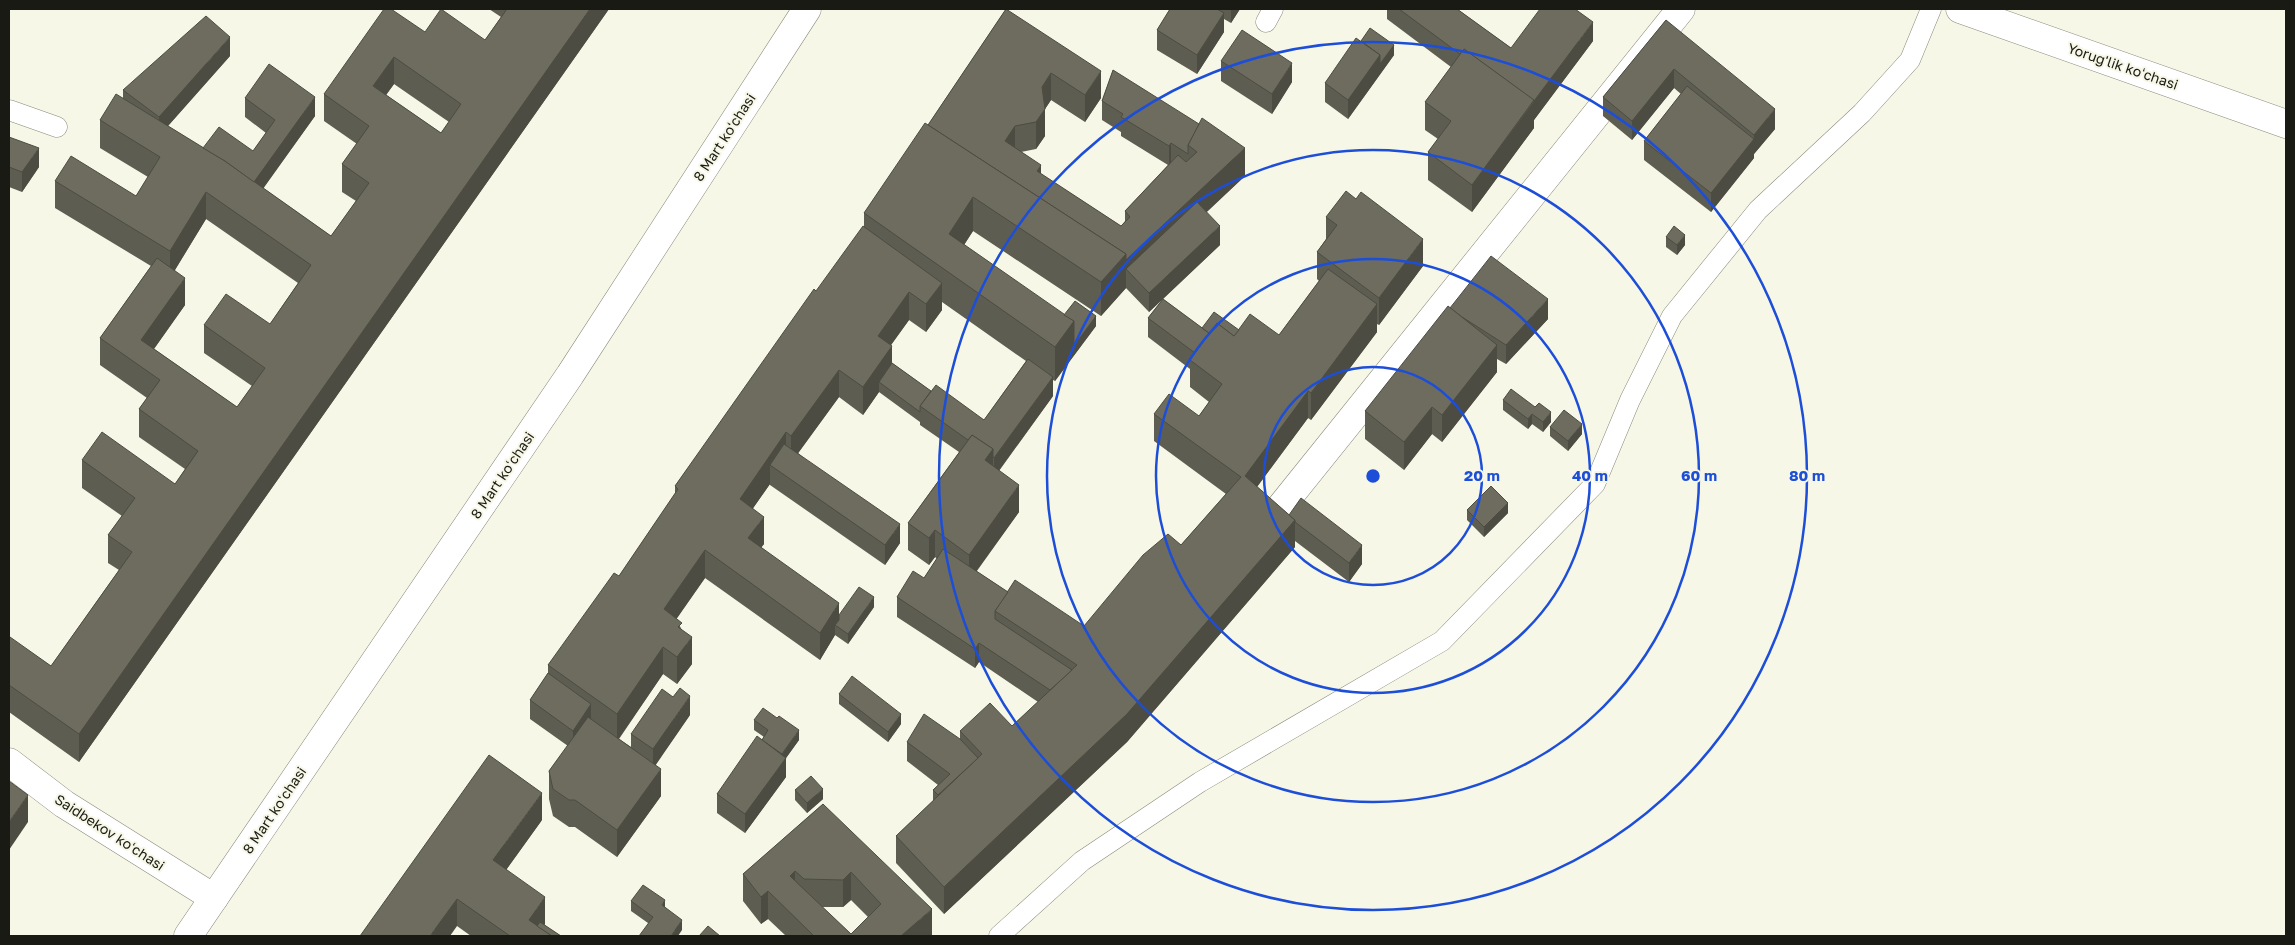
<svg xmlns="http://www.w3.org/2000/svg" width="2295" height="945" font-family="'Golos Text',sans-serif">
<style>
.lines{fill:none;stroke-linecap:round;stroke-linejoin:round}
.service-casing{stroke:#8a897b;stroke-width:21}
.minor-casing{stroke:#8a897b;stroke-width:29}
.secondary-casing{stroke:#8a897b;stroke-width:29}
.service{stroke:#fff;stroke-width:20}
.minor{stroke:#fff;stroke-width:28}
.secondary{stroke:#fff;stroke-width:28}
.wall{fill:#5e5d52;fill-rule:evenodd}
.shaded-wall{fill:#4c4c42}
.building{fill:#6d6c5f;stroke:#4c4c42;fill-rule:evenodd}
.ring{fill:none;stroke:#1d4ed8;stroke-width:2.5}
.labels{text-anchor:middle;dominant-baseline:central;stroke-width:4;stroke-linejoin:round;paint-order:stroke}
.street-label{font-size:14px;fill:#1a1a14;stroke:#f7f7e7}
.centre{fill:#1d4ed8;stroke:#f7f7e7;stroke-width:2.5}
.ring-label{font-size:15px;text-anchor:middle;font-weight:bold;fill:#1d4ed8;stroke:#f7f7e7;stroke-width:4;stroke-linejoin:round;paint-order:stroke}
</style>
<rect width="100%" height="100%" fill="#f7f7e7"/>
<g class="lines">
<!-- service casing -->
<g class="service-casing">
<g id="service">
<path d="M1266 22 1273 9"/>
<path d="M9 110 57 127"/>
<path d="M999 936 1082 861 1200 782 1442 641 1595 484 1630 400 1672 316 1758 210 1862 113 1910 60 1931 9"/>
</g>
</g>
<!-- minor casing -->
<g class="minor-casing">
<g id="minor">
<path d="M1275 514 1681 9"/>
<path d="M9 762 64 804 214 898"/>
<path d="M188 936 570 375 807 9"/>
</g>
</g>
<!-- secondary casing -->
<g class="secondary-casing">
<path id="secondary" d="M1960 9 2286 124"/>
</g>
<!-- service -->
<use href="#service" class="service"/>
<!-- minor -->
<use href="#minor" class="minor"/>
<!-- secondary -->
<use href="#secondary" class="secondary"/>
</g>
<!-- wall -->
<g class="wall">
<path d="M489 9H609L79 762 9 712V638L51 666 119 570 108 563V535L122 516 82 488V460L175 484 185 469 139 437V409L147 398 100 365V338L151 266 55 208V181L136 196 148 177 100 148V120L123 98V90L230 56 168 126 203 148 253 151 266 133 245 117V98L315 116 263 188 331 236 356 201 342 192V164L357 144 324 121V94L425 32 485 40 501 17ZM394 84 449 122 441 133 386 95ZM206 219 298 283 270 324 204 325V353L252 386 237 407 154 349 185 305 175 270Z"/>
<path d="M1006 9 1101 98 1085 122 1051 100 1045 109V136L1036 149 1021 152 1041 174 1121 226 1125 221V211L1168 165 1121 136V132L1102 120V101L1113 70 1245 176 1206 212 1220 245 1163 299 1202 328 1239 330 1279 335 1319 281 1317 279V252L1326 239V217L1423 266 1379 325 1377 324V332L1311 420 1308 418 1257 487 1289 515 1362 564 1349 582 1295 541V547L1127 742 944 914 896 863V836L933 801V790L938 785 907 761V742L960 739V731L1012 726 1038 702 979 662 975 668 897 617V597L924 578 937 559 935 557 929 565 908 550V523L959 452 920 425V422L879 392 863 415 839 397 798 453 900 543 885 565 770 485V484L753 508 764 544 761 547 839 615 874 607 848 644 835 635 820 660 705 578 676 619 682 630 692 664 677 684 663 674 619 739 631 747V734L690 715 655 765 661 796 617 857 575 827H569L553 816 549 799V771L568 746 530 719V700L548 673V665L619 576 675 494V486L864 227V213L928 125ZM973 231 1101 316 1126 288 1149 312 1163 299 1148 318V337L1190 369V387L1209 402 1199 416 1154 414V441L1226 494 1181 545 1084 626 1008 592 976 571 1019 512 999 471 1053 396V380L1055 381 1096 326 1064 315 964 245ZM942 302 1026 361 984 420 931 391 892 363 891 345 909 320 926 332 942 310Z"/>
<path d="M1170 9H1240L1231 23 1224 19V32L1197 74 1157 50V30Z"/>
<path d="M1387 9H1457L1511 48 1593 41 1534 120V128L1472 212 1428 180V152L1438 139 1425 130V102L1451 67 1387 19Z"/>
<path d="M1666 20 1775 129 1754 154V158L1711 212 1644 160V141L1681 94 1674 88 1632 140 1603 116V97Z"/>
<path d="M1361 41 1394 55 1348 119 1325 102V83Z"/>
<path d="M1221 61 1292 82 1272 114 1221 81Z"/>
<path d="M9 137 39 167 22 192 9 187Z"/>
<path d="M1666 237 1685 245 1677 255 1666 247Z"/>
<path d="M1450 308 1548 319 1506 364 1497 359V372L1442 442 1432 434 1404 470 1365 439V411Z"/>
<path d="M1503 400 1551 422 1543 432 1532 424 1528 429 1503 410Z"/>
<path d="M1550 427 1582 434 1568 451 1550 436Z"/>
<path d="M1467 510 1508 513 1484 537 1467 520Z"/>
<path d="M839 694 901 724 888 742 839 704Z"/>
<path d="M754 720 799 740 786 758V777L745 833 717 813V794L764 737 754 730Z"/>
<path d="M795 790 823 799 807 813 795 800Z"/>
<path d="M823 804 932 936H786L768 919 761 924 743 901V874ZM851 900 868 917 851 934 822 907H843Z"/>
<path d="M542 820 506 870 545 924 544 925 561 936H471L457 926 360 936Z"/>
<path d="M631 901 665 908 682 930 648 923 631 911Z"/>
</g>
<!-- shaded-wall -->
<g class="shaded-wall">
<path d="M590 9H609L79 762V734Z"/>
<path d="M1231 9H1240L1231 23Z"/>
<path d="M1224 13V32L1197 74V55Z"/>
<path d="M1593 22V41L1534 120V128L1472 212V185Z"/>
<path d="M230 37V56L159 136V117Z"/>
<path d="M1394 45V55L1348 119V100L1380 55Z"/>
<path d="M394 57V84L373 113V86Z"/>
<path d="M1292 63V82L1272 114V94Z"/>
<path d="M1674 69V88L1632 140V121Z"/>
<path d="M1101 71V98L1085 122V95Z"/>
<path d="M1051 73V100L1045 109V136L1036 149V122L1042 87Z"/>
<path d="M315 97V116L250 207V187Z"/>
<path d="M1775 109V129L1754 154V135Z"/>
<path d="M1015 126V153L1005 141Z"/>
<path d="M1754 139V158L1711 212V193Z"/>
<path d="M1171 143V163L1169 165V146Z"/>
<path d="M39 148V167L22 192V172Z"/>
<path d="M1245 148V176L1136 279 1126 269V288L1101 316V282L1126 254Z"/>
<path d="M1041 165V192L1037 171Z"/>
<path d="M206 192V219L170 278V251Z"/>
<path d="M973 197V231L949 268V234Z"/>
<path d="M1220 226V245L1149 312V293Z"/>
<path d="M1685 235V245L1677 255V245Z"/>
<path d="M1423 239V266L1379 325V298Z"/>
<path d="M185 278V305L141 367V340Z"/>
<path d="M942 283V310L926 332V304Z"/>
<path d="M909 292V320L878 363V336Z"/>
<path d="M1548 299V319L1506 364V345Z"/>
<path d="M1377 304V332L1311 420V393Z"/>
<path d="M1096 316V326L1055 381V347L1074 321Z"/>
<path d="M1497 345V372L1442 442V415Z"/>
<path d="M892 346V373L879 382V392L863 415V387Z"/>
<path d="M839 370V397L791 463V436Z"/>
<path d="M1053 377V396L994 477V458Z"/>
<path d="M1308 391V418L1245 503V476Z"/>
<path d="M1432 407V434L1404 470V442Z"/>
<path d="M1551 412V422L1543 432V422Z"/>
<path d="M1532 414V424L1528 429V419Z"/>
<path d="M1582 424V434L1568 451V441Z"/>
<path d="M786 432V460L770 465V484L740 527V499Z"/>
<path d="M993 449V477L985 460Z"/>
<path d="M1019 485V512L969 582V555Z"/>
<path d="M1508 503V513L1484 537V527Z"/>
<path d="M764 517V544L748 565V538Z"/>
<path d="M1295 520V547L1127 742 944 914V887Z"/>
<path d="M900 524V543L885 565V545Z"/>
<path d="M935 530V557L929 565V538Z"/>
<path d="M1362 545V564L1349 582V563Z"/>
<path d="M705 550V578L664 637V609Z"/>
<path d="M874 597V607L848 644V634Z"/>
<path d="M839 603V628L835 625V635L820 660V633Z"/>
<path d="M692 637V664L677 684V657Z"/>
<path d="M979 643V662L975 668V649Z"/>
<path d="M663 647V674L617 741V714Z"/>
<path d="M690 696V715L653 769V749Z"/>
<path d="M591 704V723L573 750V731Z"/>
<path d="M901 714V724L888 742V732Z"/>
<path d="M799 730V740L786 758V777L745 833V814L778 761Z"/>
<path d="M661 769V796L617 857V830Z"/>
<path d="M823 789V799L807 813V803Z"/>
<path d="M542 793V820L493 888V860Z"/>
<path d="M28 795V822L9 850V822Z"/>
<path d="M795 871V898L790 876Z"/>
<path d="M851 872V900L843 907V880Z"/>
<path d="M768 891V919L761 924V897Z"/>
<path d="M545 897V924L536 936 529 920Z"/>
<path d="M457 899V926L450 936H430Z"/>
<path d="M665 900V910L662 905Z"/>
<path d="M932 909V936H901Z"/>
<path d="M682 920V930L678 936H671Z"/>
</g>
<!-- building -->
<g class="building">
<path d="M384 9H391L425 32 441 9 485 40 507 9H590L79 734 9 685V638L10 637 51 666 132 552 108 535 135 498 82 460 102 432 175 484 198 451 139 409 160 380 100 338 157 258 185 278 141 340 237 407 265 368 204 325 226 294 270 324 311 265 206 192 170 251 55 181 71 156 136 196 160 157 100 120 116 94 225 161 331 236 369 183 342 164 369 126 324 94ZM394 57 461 104 441 133 373 86Z"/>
<path d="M1006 9 1101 71 1085 95 1051 73 1042 87 1045 109 1036 122 1015 126 1005 141 1041 165 1037 171 1121 226 1130 217 1125 211 1178 155 1186 162 1197 152 1188 145 1202 118 1245 148 1126 260V254L928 125Z"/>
<path d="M1170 9H1217L1224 13 1197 55 1157 30Z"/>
<path d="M1399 9H1457L1511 48 1540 9H1575L1593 22 1534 101 1464 49 1460 54Z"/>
<path d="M206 16 230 37 159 117 123 90Z"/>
<path d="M1666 20 1775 109 1754 135 1674 69 1632 121 1603 97Z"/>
<path d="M1370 28 1394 45 1380 64V55L1361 41Z"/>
<path d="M1242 30 1292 63 1272 94 1221 61Z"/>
<path d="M1356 38 1380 55 1348 100 1325 83Z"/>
<path d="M1464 49 1534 100 1472 185 1428 152 1451 121 1425 102Z"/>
<path d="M269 64 315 97 254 182 225 161 203 148 219 127 253 151 275 120 245 98Z"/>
<path d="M1113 70 1199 124 1188 145V154L1171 143 1169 146 1121 117 1123 114 1102 101Z"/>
<path d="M1687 86 1754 139 1711 193 1644 141Z"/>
<path d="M925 123 1126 254 1101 282 973 197 949 234 1074 321 1055 347 864 213Z"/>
<path d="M9 137 39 148 22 172 9 167Z"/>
<path d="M1346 191 1356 199 1361 192 1423 239 1379 298 1317 252 1337 225 1326 217Z"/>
<path d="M1197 202 1220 226 1149 293 1126 269Z"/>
<path d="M863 226 942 283 926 304 909 292 878 336 892 346 863 387 839 370 791 436 786 432 782 438 740 499 764 517 748 538 839 603 820 633 705 550 664 609 682 623 678 627 692 637 677 657 663 647 617 714 548 665 614 573 619 576 678 489 675 486 814 289 816 291Z"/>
<path d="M1674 226 1685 235 1677 245 1666 237Z"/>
<path d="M1491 256 1548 299 1506 345 1462 317 1450 308Z"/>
<path d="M1328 269 1377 304 1311 393 1308 391 1245 476 1295 520 1127 714 944 887 896 836 982 754 960 731 990 703 1012 726 1077 665 995 611 1015 580 1084 626 1143 555 1168 534 1181 545 1241 477 1154 414 1169 394 1199 416 1222 384 1190 360 1217 323 1234 336 1250 314 1279 335Z"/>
<path d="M1163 299 1209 333 1195 353 1148 318Z"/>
<path d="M1075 301 1096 316 1074 346V321L1064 315Z"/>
<path d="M1448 306 1497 345 1442 415 1432 407 1404 442 1365 411Z"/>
<path d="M1214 312 1239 330 1234 336 1217 323 1209 333 1202 328Z"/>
<path d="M1028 359 1053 377 994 458 993 457V449L972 435 968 440 920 406 936 385 984 420Z"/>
<path d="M892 363 931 391 920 406V412L879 382Z"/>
<path d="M1511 389 1535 407 1539 403 1551 412 1543 422 1532 414 1528 419 1503 400Z"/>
<path d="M1564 410 1582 424 1568 441 1550 427Z"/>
<path d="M972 435 993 449 985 460 1019 485 969 555 935 530 929 538 908 523Z"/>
<path d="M784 444 900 524 885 545 770 465Z"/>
<path d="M1491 486 1508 503 1484 527 1467 510Z"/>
<path d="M1301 498 1362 545 1349 563 1295 522V520L1289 515Z"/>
<path d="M943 549 1008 592 995 611V619L1072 670 1050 690 979 643 975 649 897 597 913 571 924 578Z"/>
<path d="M859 587 874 597 848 634 835 625 839 620V615Z"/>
<path d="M548 673 591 704 573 731 530 700Z"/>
<path d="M852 676 901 714 888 732 839 694Z"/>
<path d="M680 688 690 696 653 749 631 734 662 689 673 697Z"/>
<path d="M763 708 777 718 779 716 799 730 782 754 762 740 768 730 754 720Z"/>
<path d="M924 714 960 739 978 758 938 795 933 790 950 774 907 742Z"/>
<path d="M588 717 661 769 617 830 575 800H569L553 789 549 771Z"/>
<path d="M757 736 786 758 745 814 717 794Z"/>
<path d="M489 755 542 793 493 860 545 897 529 920 552 936H510L457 899 430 936H360Z"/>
<path d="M811 776 823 789 807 803 795 790Z"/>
<path d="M9 781 28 795 9 822Z"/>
<path d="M823 804 932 909 901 936H814L768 891 761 897 743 874ZM795 871 804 879 843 880 851 872 881 904 851 934 790 876Z"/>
<path d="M643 885 665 900 662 905 682 920 671 936H639L653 917 631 901Z"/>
<path d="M540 922 561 936H552L537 926Z"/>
<path d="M708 926 720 936H699Z"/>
</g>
<!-- distance rings -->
<g class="ring">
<circle cx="1373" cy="476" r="109"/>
<circle cx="1373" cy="476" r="217"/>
<circle cx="1373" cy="476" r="326"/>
<circle cx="1373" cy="476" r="434"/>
</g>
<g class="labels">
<!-- street labels -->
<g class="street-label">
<text transform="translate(2123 66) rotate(19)">Yorug'lik koʻchasi</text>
<text transform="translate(724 137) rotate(-57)">8 Mart koʻchasi</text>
<text transform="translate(502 475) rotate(-56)">8 Mart koʻchasi</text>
<text transform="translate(274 810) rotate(-56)">8 Mart koʻchasi</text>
<text transform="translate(110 832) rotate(33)">Saidbekov koʻchasi</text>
</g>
</g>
<circle cx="1373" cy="476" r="8" class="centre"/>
<g class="ring-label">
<text x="1482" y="481">20 m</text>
<text x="1590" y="481">40 m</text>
<text x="1699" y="481">60 m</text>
<text x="1807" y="481">80 m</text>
</g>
<!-- border -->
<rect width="2295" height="945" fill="none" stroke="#1a1a14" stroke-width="20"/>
</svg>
